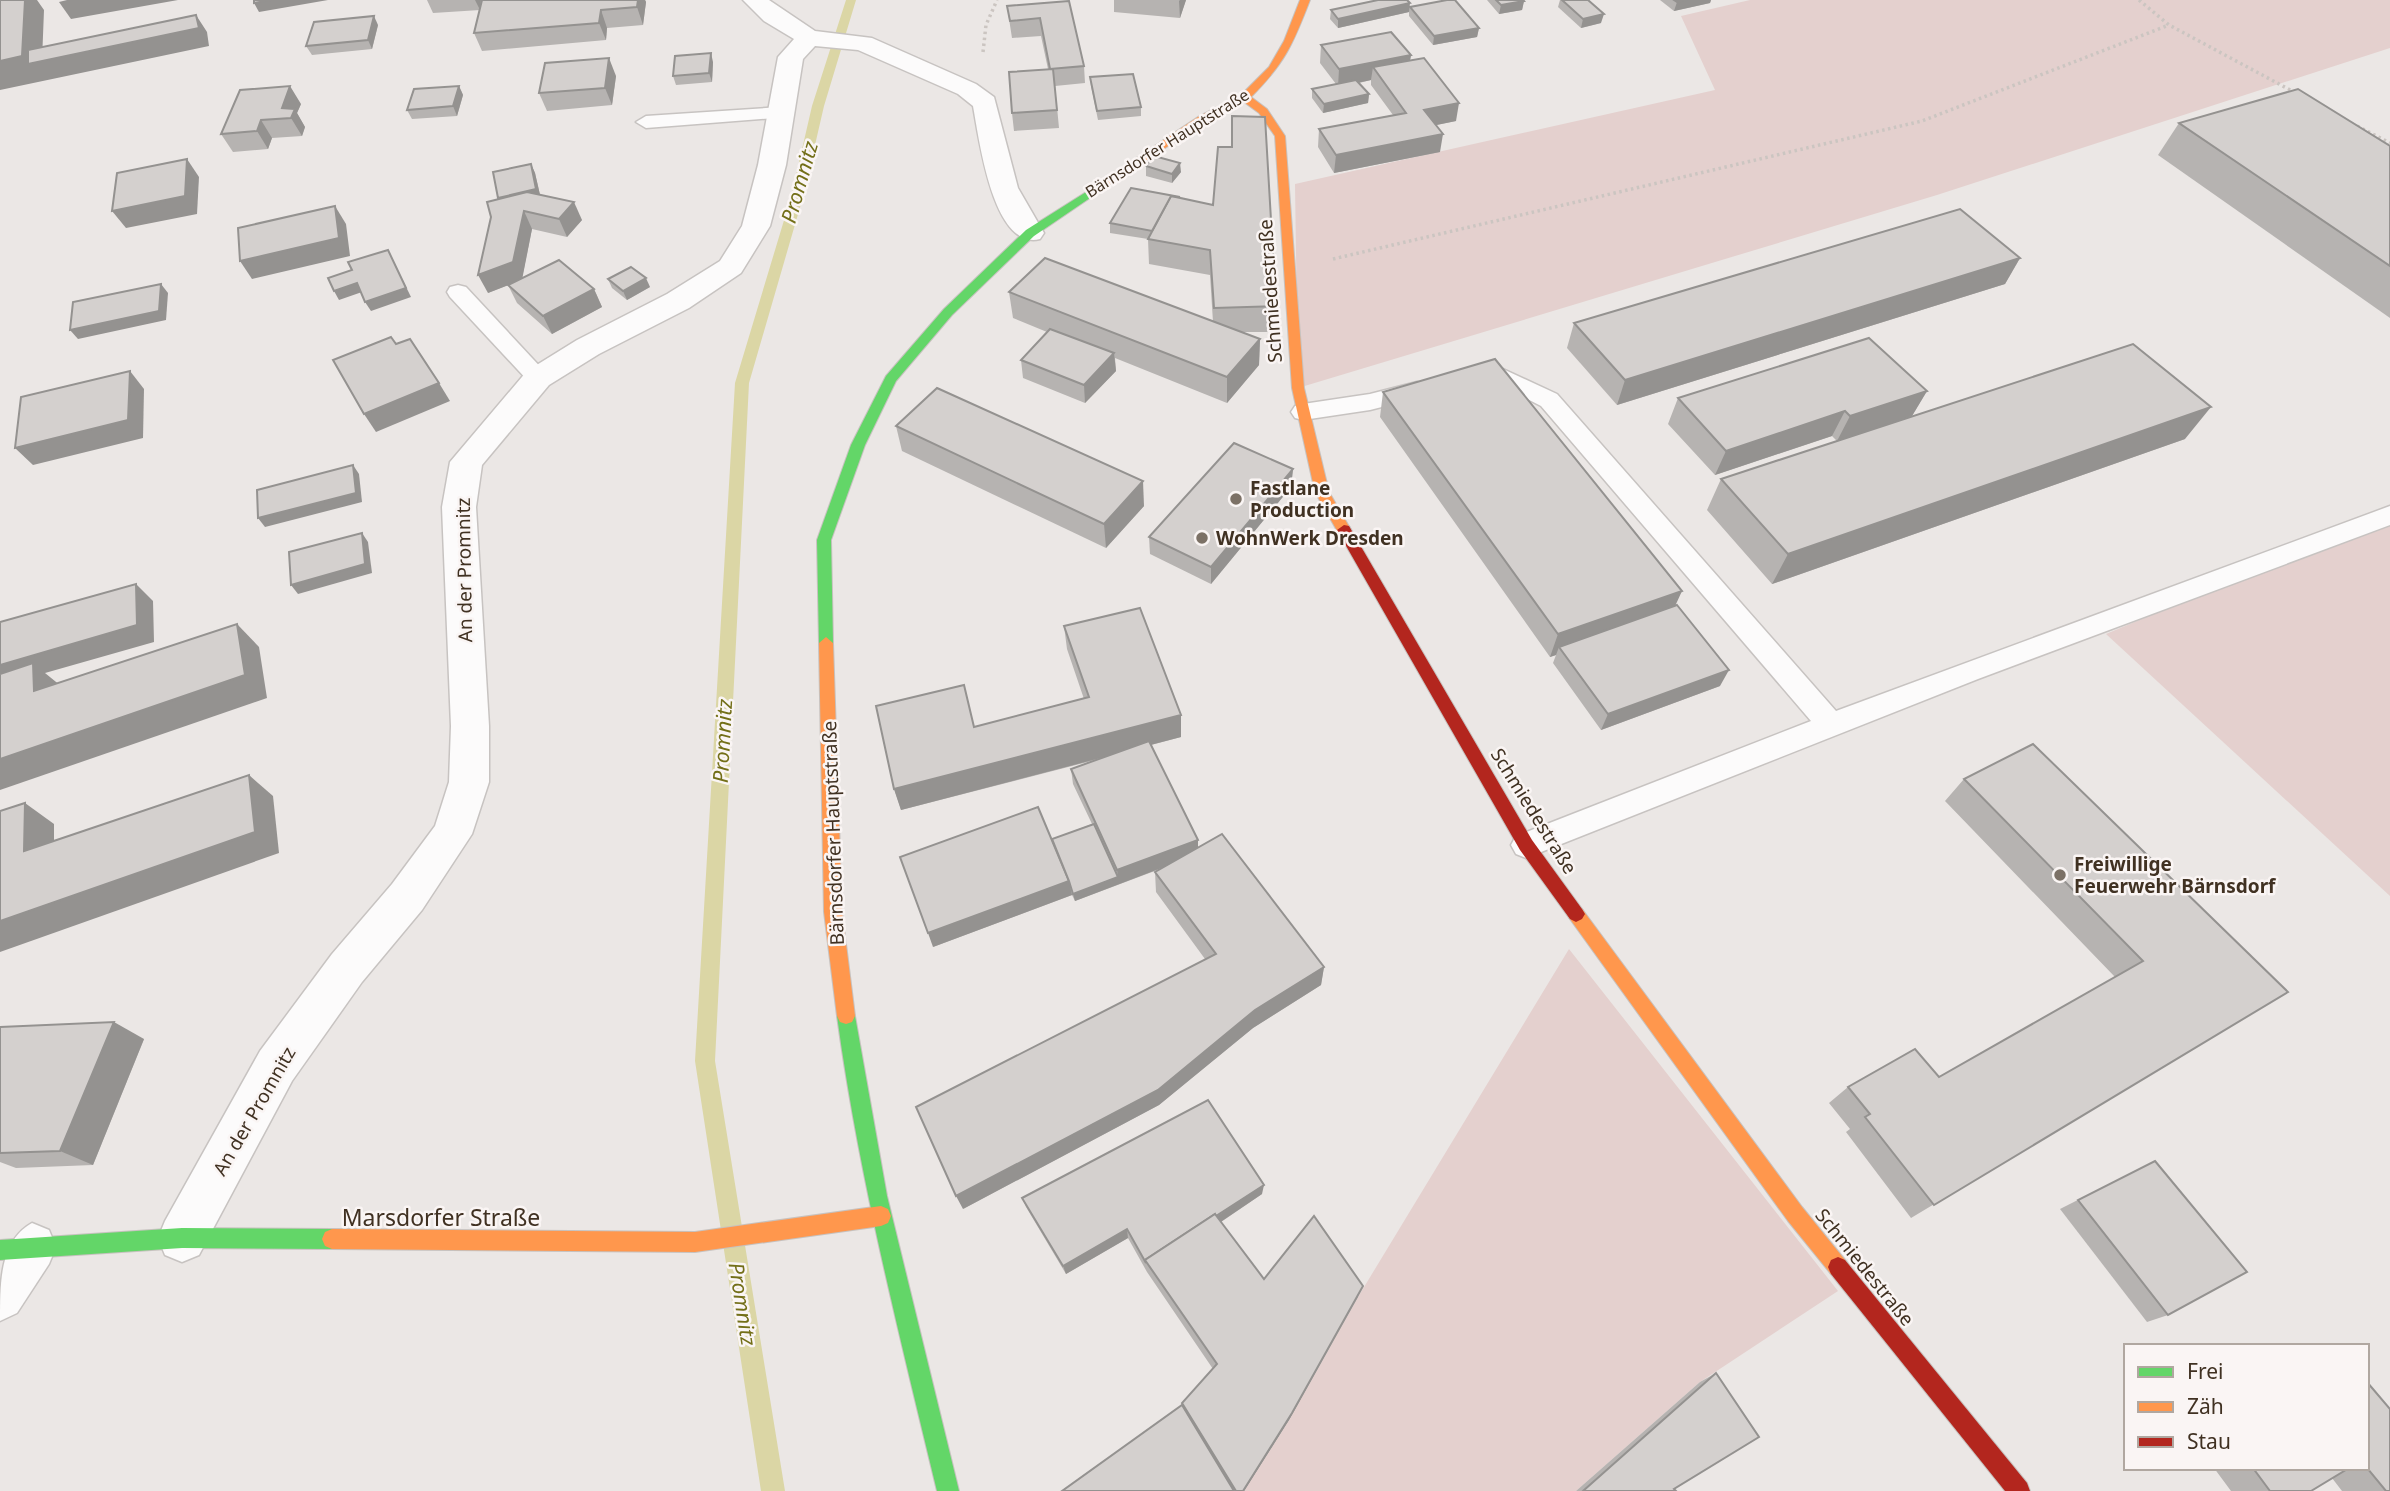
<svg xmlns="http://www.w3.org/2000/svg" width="2390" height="1491" font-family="'Noto Sans',sans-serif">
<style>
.green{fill:#e4d0ce}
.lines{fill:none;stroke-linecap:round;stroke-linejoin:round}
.stream{fill:#dbd6a5;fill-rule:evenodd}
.lane-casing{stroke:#c7c3c1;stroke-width:3}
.street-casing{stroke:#c7c3c1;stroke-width:3}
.fast-casing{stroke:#c7c2bf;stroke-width:2}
.slow-casing{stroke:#c7c2bf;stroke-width:2}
.jam-casing{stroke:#c7c2bf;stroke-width:2}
.path{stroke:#cbc5c1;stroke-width:3.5;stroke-dasharray:2.5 3.5;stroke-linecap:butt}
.lane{fill:#fcfbfb;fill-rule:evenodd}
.street{fill:#fcfbfb;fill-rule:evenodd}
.fast{fill:#63d668;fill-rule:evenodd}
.slow{fill:#ff974d;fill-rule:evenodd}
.jam{fill:#b3261e;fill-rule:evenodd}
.wall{fill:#b6b3b1}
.shaded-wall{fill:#949290}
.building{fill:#d4d0ce;stroke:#949290;stroke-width:2}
.poi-dot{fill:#7c7166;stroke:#faf5f4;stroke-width:2.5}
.labels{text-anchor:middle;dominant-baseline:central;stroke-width:5;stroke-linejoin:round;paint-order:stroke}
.far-street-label{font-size:16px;fill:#403122;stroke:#faf5f4}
.street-label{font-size:19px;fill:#403122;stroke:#faf5f4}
.poi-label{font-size:19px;font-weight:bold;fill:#403122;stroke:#faf5f4;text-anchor:start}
.water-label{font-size:21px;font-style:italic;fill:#736f18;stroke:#faf5f4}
.near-street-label{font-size:23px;fill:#403122;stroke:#faf5f4}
</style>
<rect width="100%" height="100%" fill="#ebe7e5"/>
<!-- green -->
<g class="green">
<path d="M1750 0H2390V48L1937 195 1298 388 1295 184 1715 90 1681 16Z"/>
<path d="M2390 515V896L2106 634Z"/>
<path d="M1569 949 1838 1291 1700 1382 1576 1491H1244L1289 1420 1358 1297Z"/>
</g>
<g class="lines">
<!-- stream -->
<path class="stream" d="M846 0H856L824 106 803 197 749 383 715 1061 785 1491H761L695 1061 735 383 791 197 812 106Z"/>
<!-- lane casing -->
<g class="lane-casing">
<g id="lane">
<path d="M781 107 788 109 791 113 788 117 646 128 636 122 646 116Z"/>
<path d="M458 285 466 287 546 373 549 378 546 383H530L450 297 447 292 450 287Z"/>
<path d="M1490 363 1557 394 1836 711 2390 506V525L1978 679 1526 858 1516 854 1511 845 1516 836 1811 721 1541 406 1488 379H1472L1469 374 1472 369Z"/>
<path d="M1417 382 1425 384 1428 390 1425 396 1370 410 1303 420 1295 418 1291 412 1295 406 1303 404 1370 394Z"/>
</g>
</g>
<!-- street casing -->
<g class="street-casing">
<g id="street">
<path d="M743 0H769L815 31 872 38 976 84 994 97 1018 188 1044 233 1040 239C993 251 979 138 973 106L958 94 858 50 815 46 803 59 786 165 770 226 741 273 689 308 599 354 549 385 482 465 476 507 489 726V782L472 834 422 910 362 982 292 1081 199 1255 182 1262 165 1255 158 1238 165 1221 260 1051 332 954 392 884 435 826 449 782 451 726 442 507 450 462 527 371 577 340 667 294 720 261 742 226 758 165 778 57 794 39 764 21Z"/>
<path d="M32 1223 49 1230 56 1247 49 1264 17 1313 0 1321C0 1281 0 1241 32 1223Z"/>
</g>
</g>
<!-- fast casing -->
<g class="fast-casing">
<g id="fast">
<path d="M1102 182 1106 183V187L1034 236 952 315 896 381 865 445 831 540 833 643 826 649 821 647 819 643 817 540 851 445 886 376 944 309 1026 230Z"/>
<path d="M846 1008 852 1010 855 1016 887 1196 959 1491H937C899 1333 859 1177 837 1016L840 1010Z"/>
<path d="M182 1228 332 1229 339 1232 342 1239 339 1246 332 1249 182 1248 0 1260V1240Z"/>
</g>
</g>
<!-- slow casing -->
<g class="slow-casing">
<g id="slow">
<path d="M1300 0H1310C1293 44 1285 63 1251 97L1267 109 1285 136 1304 388 1329 492 1351 530 1344 535 1339 534 1315 492 1292 388 1275 136 1259 113 1244 102 1206 121 1106 187 1096 185 1198 117 1241 95 1269 67 1284 41Z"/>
<path d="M826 637 833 643 842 912 855 1016 852 1022 846 1024 840 1022 837 1016 824 912 819 643Z"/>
<path d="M1576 906 1582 909 1802 1207 1845 1260 1848 1267 1845 1274 1838 1277 1831 1274 1788 1221 1570 919 1567 914 1570 909Z"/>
<path d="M881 1206 888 1209 891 1216 888 1223 881 1226 695 1252 332 1249 325 1246 322 1239 325 1232 332 1229 695 1232Z"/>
</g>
</g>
<!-- jam casing -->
<g class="jam-casing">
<g id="jam">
<path d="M1344 525 1349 526 1532 840 1582 909 1585 914 1582 919 1576 922 1570 919 1520 850 1337 530Z"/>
<path d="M1838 1257 1845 1260 2027 1483 2030 1491H2005L1831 1274 1828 1267 1831 1260Z"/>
</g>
</g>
<!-- path -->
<g class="path">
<path d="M2139 0 2169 25 2294 92"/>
<path d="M983 52 986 25 997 0"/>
<path d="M2357 126 2390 143"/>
<path d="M1333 259 1922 121 2169 25"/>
</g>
<!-- lane -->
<use href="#lane" class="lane"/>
<!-- street -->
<use href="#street" class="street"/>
<!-- fast -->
<use href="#fast" class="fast"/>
<!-- slow -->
<use href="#slow" class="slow"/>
<!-- jam -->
<use href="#jam" class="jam"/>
</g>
<!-- wall -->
<g class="wall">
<path d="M427 0H481L480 10 433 13Z"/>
<path d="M482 0H645L646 2 643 25 607 28 606 40 482 51 474 33Z"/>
<path d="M1114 0H1186L1180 18 1114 12Z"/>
<path d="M1487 0H1523L1524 1 1522 10 1499 14Z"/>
<path d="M1560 0H1588L1601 23 1581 28 1558 7Z"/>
<path d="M1660 0H1711L1710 3 1674 11Z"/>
<path d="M1069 1 1084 66 1085 83 1055 86 1059 128 1014 131 1012 113 1048 69 1041 36 1012 38 1007 6Z"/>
<path d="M1410 7 1479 28 1477 37 1433 45 1409 16V12L1338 28 1330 19 1331 10Z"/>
<path d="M378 25 372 49 312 55 306 46Z"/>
<path d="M1321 45 1411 55 1410 60 1456 121 1436 125 1440 152 1334 173 1318 147 1319 129 1393 115 1371 85V80L1359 83 1369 94 1368 103 1323 113 1312 98V89L1336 84 1320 63Z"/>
<path d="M713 62 712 82 676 85 673 76Z"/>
<path d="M616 76 612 105 547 111 539 93Z"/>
<path d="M1090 77 1141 107V116L1098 120 1091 86Z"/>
<path d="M459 86 463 95 457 116 412 119 407 110Z"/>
<path d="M301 104 297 113 305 127 302 136 272 138 268 149 233 152 221 134Z"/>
<path d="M1232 116 1276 306 1274 332H1242L1260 339 1259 365 1227 403 1115 358 1116 371 1085 403 1023 378 1021 360 1047 332 1013 318 1009 292 1213 322 1210 275 1149 264 1148 239 1110 233V223L1180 198 1213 205 1232 147Z"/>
<path d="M2179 123 2390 146V318L2158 155Z"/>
<path d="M531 164 535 173 540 195 582 220 567 237 532 229 522 278 594 289 602 307 552 334 517 303 508 285 488 293Z"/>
<path d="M1146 166 1181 172 1172 183 1146 176Z"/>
<path d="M2020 258 2005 284 1617 405 1567 348 1574 323Z"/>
<path d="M608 279 650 287 627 300 612 288Z"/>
<path d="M1927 391 1912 416 2185 439 1772 584 1707 510 1721 479 1837 441 1832 436 1715 475 1668 424 1678 398Z"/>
<path d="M1383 392 1676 605 1720 686 1601 730 1553 663 1556 655 1550 657 1380 417Z"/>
<path d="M896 426 1144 506 1106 548 902 451Z"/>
<path d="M1293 469 1291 487 1211 584 1150 554 1149 537Z"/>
<path d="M1064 626 1181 737 1151 745 1198 840V847L1324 967 1321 985 1253 1028 1159 1105 963 1209 1205 959 1156 892 1155 872 1160 869 1075 901 1071 893 1072 895 933 947 1052 839 1092 824 1073 784 1071 769 1103 758 901 810 894 789 974 727 1084 699 1067 649Z"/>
<path d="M1964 779 2288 992 1911 1218 1846 1132 1850 1129 1829 1103 1848 1087 1939 1077 2115 977 1945 801Z"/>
<path d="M0 1027 144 1039 93 1165 16 1168 0 1162Z"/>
<path d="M2155 1161 2168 1315 2147 1322 2060 1209Z"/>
<path d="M1262 1194 1221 1222 1264 1279 1358 1297 1289 1420 1244 1491H1062L1182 1405V1403L1213 1369 1147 1272 1128 1238 1066 1274 1026 1207 1022 1198Z"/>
<path d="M1716 1373 1674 1489 1676 1491H1576L1700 1382Z"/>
<path d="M2214 1468H2367L2390 1491H2342L2332 1478 2311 1491H2231Z"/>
</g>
<!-- shaded-wall -->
<g class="shaded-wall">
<path d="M25 0H37L44 10 42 61 196 15 207 32 209 46 0 90V61Z"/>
<path d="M67 0H178L71 19 59 2Z"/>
<path d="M271 0H328L259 12 254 3Z"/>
<path d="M475 0H481L480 10Z"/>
<path d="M638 0H645L646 2 643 25 637 7Z"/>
<path d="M1180 0H1186L1180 18 1179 1Z"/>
<path d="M1687 0H1711L1710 3 1674 11 1677 2Z"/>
<path d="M1524 1 1522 10 1499 14 1501 5Z"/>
<path d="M1410 3 1409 12 1338 28V19Z"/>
<path d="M601 10 607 28 606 40 599 23Z"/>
<path d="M1604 14 1601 23 1581 28 1583 19Z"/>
<path d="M374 16 378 25 372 49 368 40Z"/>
<path d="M1479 28 1477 37 1433 45 1434 36Z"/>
<path d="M711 53 713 62 712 82 709 73Z"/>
<path d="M1411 55 1408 73 1373 67 1371 80 1338 87 1339 69Z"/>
<path d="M609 58 616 76 612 105 605 88Z"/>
<path d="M290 86 301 104 297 113 305 127 302 136 291 118 282 108Z"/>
<path d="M459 86 463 95 457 116 453 106Z"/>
<path d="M1369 94 1368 103 1323 113 1324 104Z"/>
<path d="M1459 103 1456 121 1422 128 1424 110Z"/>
<path d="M261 120 272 138 268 149 257 131Z"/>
<path d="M1443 134 1440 152 1334 173 1336 155Z"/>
<path d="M187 159 199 177 197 214 126 228 112 211Z"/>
<path d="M1180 163 1181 172 1172 183V174Z"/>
<path d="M531 164 535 173 541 199 502 207 498 198Z"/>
<path d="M574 202 582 220 567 237 559 219Z"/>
<path d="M335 206 346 224 350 256 252 279 240 261Z"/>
<path d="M524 211 532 229 522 280 488 293 478 275Z"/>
<path d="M388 250 411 297 371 311 365 302Z"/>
<path d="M2020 258 2005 284 1617 405 1625 380Z"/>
<path d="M646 278 650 287 627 300 623 291Z"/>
<path d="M357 283 362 292 339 300 334 291Z"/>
<path d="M161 284 168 293 166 320 78 339 70 330Z"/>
<path d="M594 289 602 307 552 334 543 316Z"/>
<path d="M1260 339 1259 365 1227 403V377Z"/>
<path d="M1114 353 1116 371 1085 403 1084 385Z"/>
<path d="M130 371 144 389 143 438 33 465 15 448Z"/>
<path d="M439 383 450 401 376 432 364 414Z"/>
<path d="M1927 391 1912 416 1837 441 1850 416Z"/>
<path d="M2211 407 2185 439 1772 584 1788 554Z"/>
<path d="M1845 411 1832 436 1715 475 1726 451Z"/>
<path d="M353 465 359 474 362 502 265 527 258 518Z"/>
<path d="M1293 469 1291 487 1211 584V567Z"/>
<path d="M1143 481 1144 506 1106 548 1104 524Z"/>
<path d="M362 533 368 542 372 573 298 594 291 585Z"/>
<path d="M136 584 153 601 154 642 45 673 61 686 62 713 0 685V665Z"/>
<path d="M1682 591 1671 615 1559 647 1556 655 1550 657 1558 634Z"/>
<path d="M237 624 259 647 267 698 0 790V759Z"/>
<path d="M1729 670 1720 686 1601 730 1608 714Z"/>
<path d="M1181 715V737L901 810 894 789Z"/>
<path d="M249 775 273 796 279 853 0 952V921Z"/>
<path d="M25 803 54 824V872L24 851Z"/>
<path d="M1198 840V854L1075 901 1073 894 1118 877 1117 870Z"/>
<path d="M1069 881 1072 895 933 947 928 933Z"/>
<path d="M1324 967 1321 985 1253 1028 1159 1105 963 1209 956 1196Z"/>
<path d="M114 1022 144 1039 93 1165 60 1151Z"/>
<path d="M1264 1185 1262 1194 1151 1269 1147 1263Z"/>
<path d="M1127 1229 1128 1238 1066 1274 1063 1266Z"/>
<path d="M1363 1286 1289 1420 1244 1491H1243Z"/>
</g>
<!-- building -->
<g class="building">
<path d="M0 0H25L22 56 0 61Z"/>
<path d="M254 0H271L254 3Z"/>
<path d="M482 0H638L637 7 601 10 599 23 474 33Z"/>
<path d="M1378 0H1407L1410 3 1338 19 1331 10Z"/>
<path d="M1447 0H1455L1479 28 1434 36 1410 7Z"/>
<path d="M1496 0H1523L1524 1 1501 5Z"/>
<path d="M1562 0H1588L1604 14 1583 19Z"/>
<path d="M1674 0H1687L1677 2Z"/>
<path d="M1069 1 1084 66 1050 69 1040 18 1010 21 1007 6Z"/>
<path d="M196 15 199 28 28 64V50Z"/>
<path d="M374 16 368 40 306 46 314 22Z"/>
<path d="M1391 32 1411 55 1339 69 1321 45Z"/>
<path d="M711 53 709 73 673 76 675 56Z"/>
<path d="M609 58 605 88 539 93 545 63Z"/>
<path d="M1424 58 1459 103 1424 110 1443 134 1336 155 1319 129 1406 113 1373 67Z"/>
<path d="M1053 69 1057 110 1012 113 1009 72Z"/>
<path d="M1133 74 1141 107 1097 111 1090 77Z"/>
<path d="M1356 80 1369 94 1324 104 1312 89Z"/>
<path d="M290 86 282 108 295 109 291 118 261 120 257 131 221 134 240 90Z"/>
<path d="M459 86 453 106 407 110 414 89Z"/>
<path d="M2298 89 2390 146V266L2179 123Z"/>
<path d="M1232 116 1265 117 1276 306 1214 308 1210 250 1148 239 1171 196 1213 205 1218 147H1232Z"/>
<path d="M1154 156 1180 163 1172 174 1146 166Z"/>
<path d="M187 159 185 196 112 211 117 173Z"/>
<path d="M531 164 536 189 498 198 493 172Z"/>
<path d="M1131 188 1180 197 1171 196 1152 231 1110 223Z"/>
<path d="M527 192 574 202 559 219 524 211 513 262 478 275 491 217 487 202Z"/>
<path d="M335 206 339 238 240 261 238 228Z"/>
<path d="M1960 209 2020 258 1625 380 1574 323Z"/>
<path d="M388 250 406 288 365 302 357 283 334 291 328 278 352 270 348 262Z"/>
<path d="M1045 258 1260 339 1227 377 1009 292Z"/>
<path d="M559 260 594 289 543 316 508 285Z"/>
<path d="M631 267 646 278 623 291 608 279Z"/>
<path d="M161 284 159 311 70 330 73 302Z"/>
<path d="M1050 329 1114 353 1084 385 1021 360Z"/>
<path d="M391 337 396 344 410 339 439 383 364 414 333 360Z"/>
<path d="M1869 338 1927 391 1850 416 1845 411 1726 451 1678 398Z"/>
<path d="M2133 344 2211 407 1788 554 1721 479Z"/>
<path d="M1495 359 1682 591 1558 634 1383 392Z"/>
<path d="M130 371 128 420 15 448 21 397Z"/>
<path d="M937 388 1143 481 1104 524 896 426Z"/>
<path d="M1234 443 1293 469 1211 567 1149 537Z"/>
<path d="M353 465 356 493 258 518 257 490Z"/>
<path d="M362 533 365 564 291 585 289 552Z"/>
<path d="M136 584 137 625 0 665V622Z"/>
<path d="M1677 605 1729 670 1608 714 1559 647Z"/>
<path d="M1140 608 1181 715 894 789 876 706 964 685 974 727 1089 697 1064 626Z"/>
<path d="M237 624 245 675 0 759V674L33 663 34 691Z"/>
<path d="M1149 741 1198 840 1117 870 1071 769Z"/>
<path d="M2033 744 2288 992 1934 1205 1865 1117 1870 1114 1848 1087 1915 1049 1939 1077 2143 961 1964 779Z"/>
<path d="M249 775 255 832 0 921V811L25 803 24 851Z"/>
<path d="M1038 807 1069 881 928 933 900 857Z"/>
<path d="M1094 824 1118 877 1073 894 1069 881 1052 839Z"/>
<path d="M1222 834 1324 967 1255 1010 1158 1090 956 1196 916 1107 1216 954 1155 872Z"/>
<path d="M114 1022 60 1151 0 1153V1027Z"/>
<path d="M1208 1100 1264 1185 1216 1216 1215 1214 1145 1260 1146 1263 1127 1229 1063 1266 1022 1198Z"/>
<path d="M2155 1161 2247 1272 2168 1315 2078 1200Z"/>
<path d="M1215 1214 1264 1279 1314 1216 1363 1286 1292 1413 1243 1491H1236L1182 1403 1217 1364 1145 1260Z"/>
<path d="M1716 1373 1759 1437 1674 1489 1676 1491H1583Z"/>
<path d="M2367 1382 2390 1409V1491H2386L2367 1468Z"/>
<path d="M1182 1405 1234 1491H1062Z"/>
<path d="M2253 1468H2349L2311 1491H2270Z"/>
</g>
<!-- markers -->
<g class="poi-dot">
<circle cx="1236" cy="499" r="7"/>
<circle cx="1202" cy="538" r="7"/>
<circle cx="2060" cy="875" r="7"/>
</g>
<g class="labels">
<!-- far-street labels -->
<g class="far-street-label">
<text transform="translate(1167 143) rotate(-32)">Bärnsdorfer Hauptstraße</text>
</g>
<!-- street labels -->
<g class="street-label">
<text transform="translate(1270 291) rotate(-94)">Schmiedestraße</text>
<text transform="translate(464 570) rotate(-91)">An der Promnitz</text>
<text transform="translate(1534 811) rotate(58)">Schmiedestraße</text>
<text transform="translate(833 833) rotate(-92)">Bärnsdorfer Hauptstraße</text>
<text transform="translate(254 1111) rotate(-60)">An der Promnitz</text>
<text transform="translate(1865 1267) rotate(51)">Schmiedestraße</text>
</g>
<!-- poi labels -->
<g class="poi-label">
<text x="1250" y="488">Fastlane<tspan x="1250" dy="22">Production</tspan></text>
<text x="1216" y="538">WohnWerk Dresden</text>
<text x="2074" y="864">Freiwillige<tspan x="2074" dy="22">Feuerwehr Bärnsdorf</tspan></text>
</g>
<!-- water labels -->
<g class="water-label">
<text transform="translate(799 182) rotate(-74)">Promnitz</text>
<text transform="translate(722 741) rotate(-87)">Promnitz</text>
<text transform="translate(743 1304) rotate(81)">Promnitz</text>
</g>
<!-- near-street labels -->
<g class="near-street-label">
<text x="441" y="1217">Marsdorfer Straße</text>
</g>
</g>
<!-- legend -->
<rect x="2124" y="1344" width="245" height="126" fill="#faf5f4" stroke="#b0a7a0" stroke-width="2"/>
<rect x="2138" y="1367" width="35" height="10" fill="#63d668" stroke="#b0a7a0" stroke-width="2"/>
<text x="2187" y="1379" font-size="21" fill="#403122">Frei</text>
<rect x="2138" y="1402" width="35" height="10" fill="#ff974d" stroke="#b0a7a0" stroke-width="2"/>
<text x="2187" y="1414" font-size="21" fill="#403122">Zäh</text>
<rect x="2138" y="1437" width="35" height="10" fill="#b3261e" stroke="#b0a7a0" stroke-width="2"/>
<text x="2187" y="1449" font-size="21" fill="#403122">Stau</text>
</svg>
